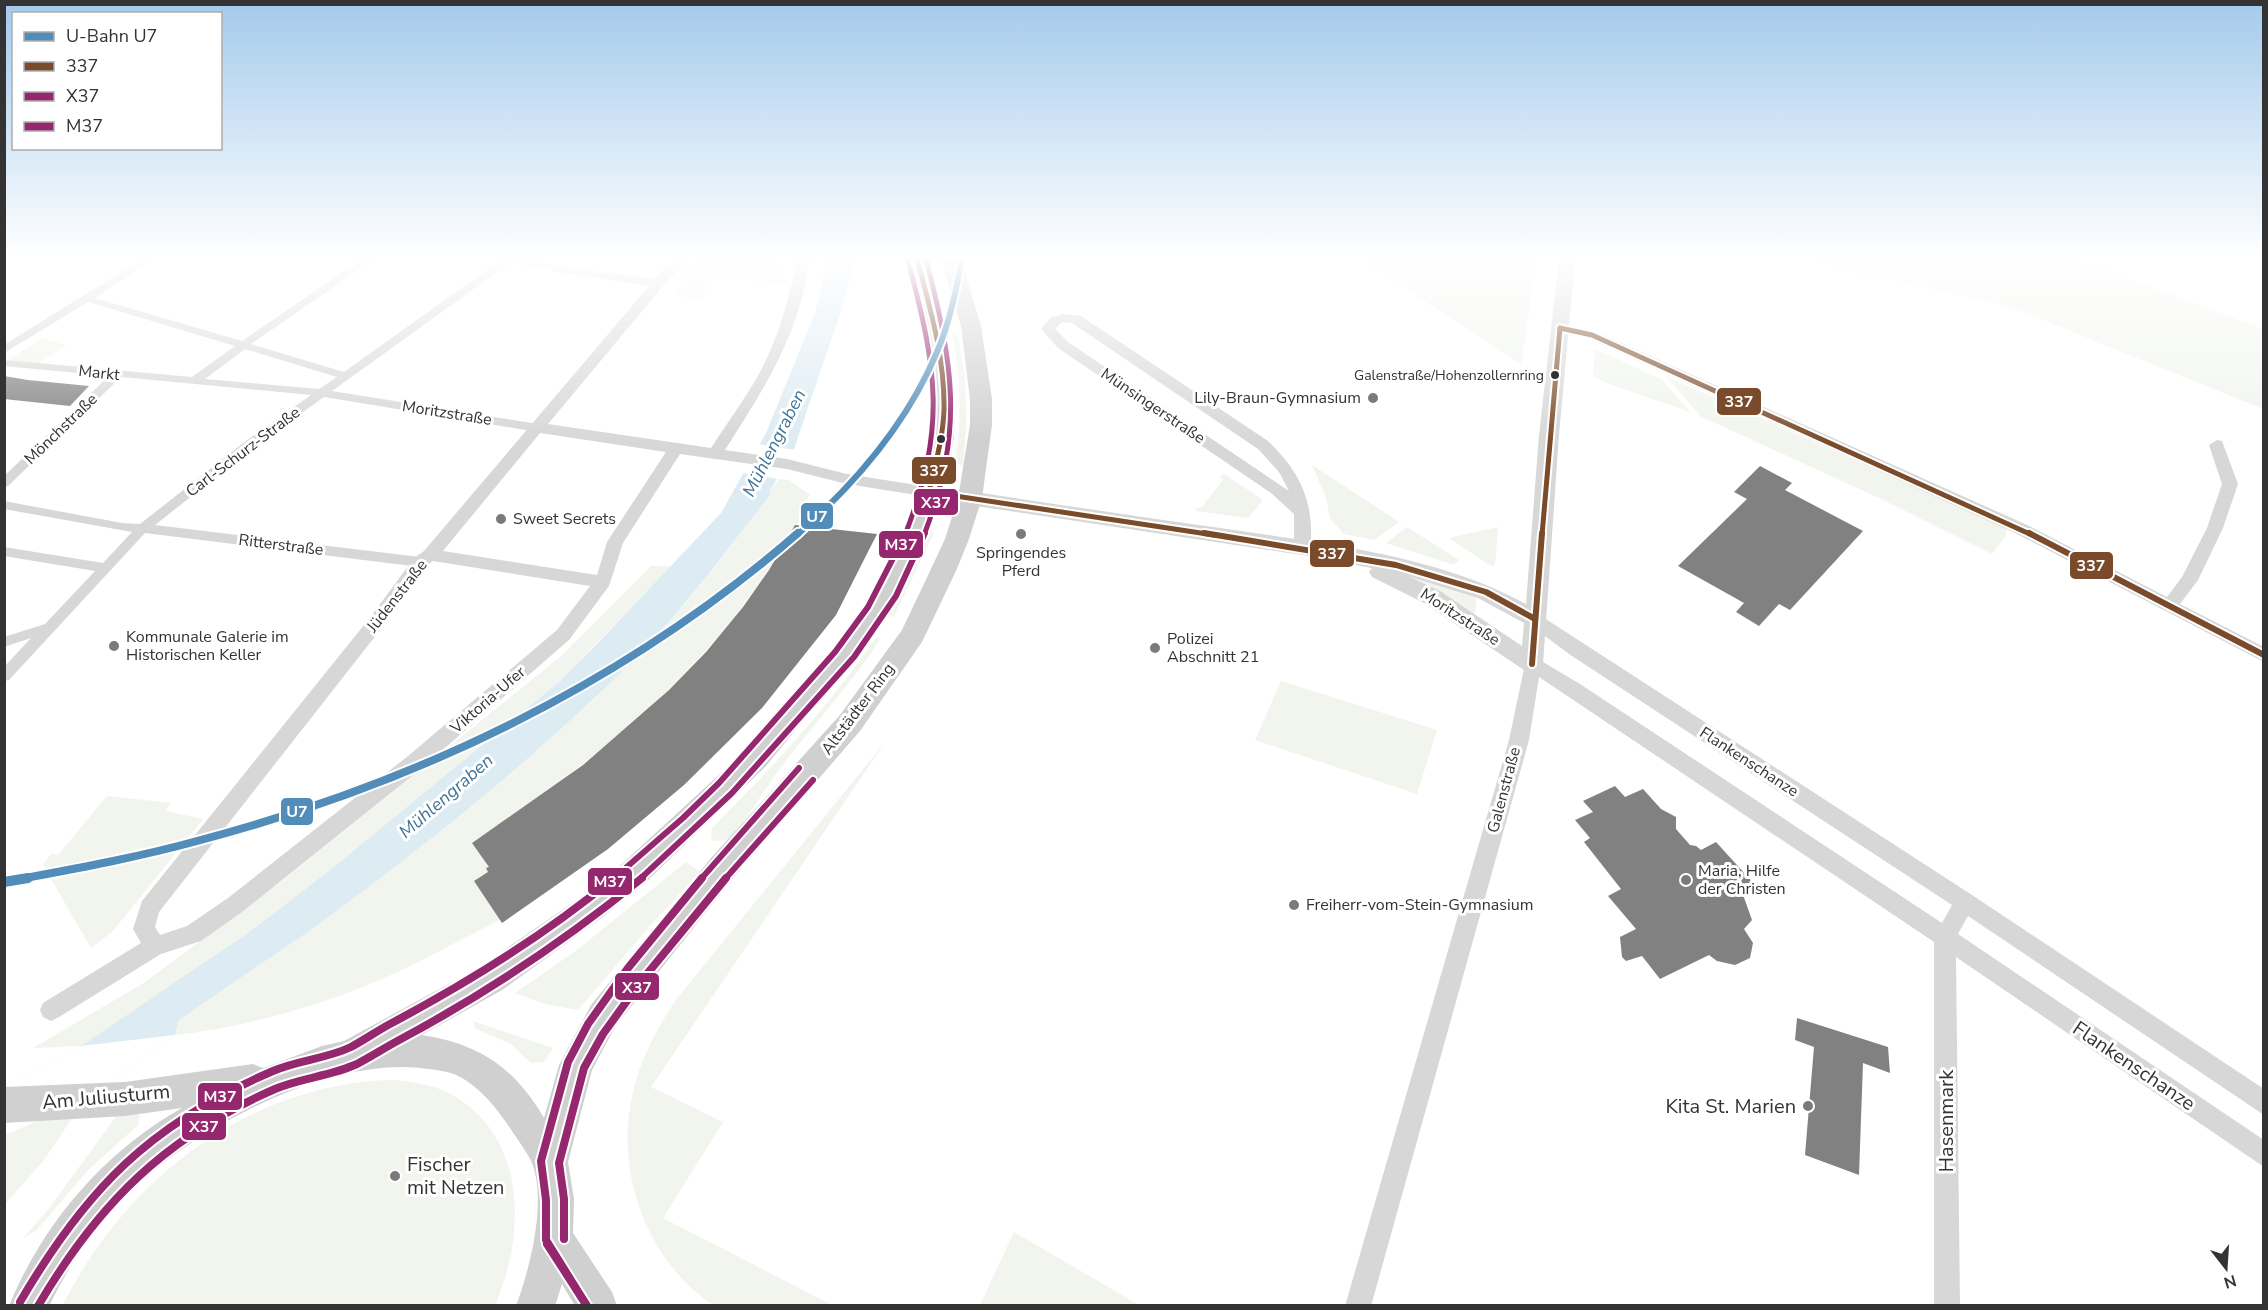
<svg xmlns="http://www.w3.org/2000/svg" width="2268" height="1310" font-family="'Nunito Sans',sans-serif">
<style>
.green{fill:#f1f5ed}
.water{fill:#ddebf3}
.pier{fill:#fff}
.building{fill:#818181}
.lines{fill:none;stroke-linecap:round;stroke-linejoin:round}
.pedestrian{fill:#d7d7d7;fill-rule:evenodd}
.minor{fill:#d7d7d7;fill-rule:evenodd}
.tertiary{fill:#d7d7d7;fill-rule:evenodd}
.secondary{fill:#d0d0d0;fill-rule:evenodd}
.bus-1-far1-casing{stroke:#fff;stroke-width:9}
.bus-1-casing{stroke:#fff;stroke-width:10}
.bus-2-far2-casing{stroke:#fff;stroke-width:9}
.bus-2-far1-casing{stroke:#fff;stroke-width:10}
.bus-2-casing{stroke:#fff;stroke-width:12}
.bus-3-far2-casing{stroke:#fff;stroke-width:9}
.bus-3-far1-casing{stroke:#fff;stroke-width:10}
.bus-3-casing{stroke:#fff;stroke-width:12}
.bus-1-far1{stroke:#7a4b2a;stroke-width:5}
.bus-1{stroke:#7a4b2a;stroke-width:6}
.bus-2-far2{stroke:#95276e;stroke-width:5}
.bus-2-far1{stroke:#95276e;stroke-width:6}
.bus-2{stroke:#95276e;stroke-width:8}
.bus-3-far2{stroke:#95276e;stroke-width:5}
.bus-3-far1{stroke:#95276e;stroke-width:6}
.bus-3{stroke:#95276e;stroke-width:8}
.metro-1-far2-casing{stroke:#fff;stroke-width:10}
.metro-1-far1-casing{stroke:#fff;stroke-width:12}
.metro-1-casing{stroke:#fff;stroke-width:14}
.metro-1-far2{stroke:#528dba;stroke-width:6}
.metro-1-far1{stroke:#528dba;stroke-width:8}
.metro-1{stroke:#528dba;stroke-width:10}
.bus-dot{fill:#333;stroke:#fff;stroke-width:2}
.poi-dot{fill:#7a7a7a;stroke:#fff;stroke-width:2}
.labels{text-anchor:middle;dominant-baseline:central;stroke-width:6;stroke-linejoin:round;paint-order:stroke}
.bus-label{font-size:14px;fill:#333;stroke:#fff;text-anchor:end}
.street-label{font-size:16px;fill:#333;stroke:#fff}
.poi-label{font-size:16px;fill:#333;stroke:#fff;text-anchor:start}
.water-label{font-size:18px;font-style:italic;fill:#3f7597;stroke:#fff}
.near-street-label{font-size:20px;fill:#333;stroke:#fff}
.near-poi-label{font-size:20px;fill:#333;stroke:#fff;text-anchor:end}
.line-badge{stroke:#fff;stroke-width:2}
.badge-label{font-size:16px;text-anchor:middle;font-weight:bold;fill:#fff}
</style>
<rect width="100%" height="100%" fill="#fff"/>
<!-- green -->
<g class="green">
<path d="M693 259H782L779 279 790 280V286L717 275 700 299 673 295 688 277 680 275Z"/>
<path d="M1360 259H1537L1521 364Z"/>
<path d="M1797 259H2079L2263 329V409L2008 306Z"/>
<path d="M957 333C968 378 968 419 963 465L955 464C962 420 961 378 952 334Z"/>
<path d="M42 338 66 345 32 368 7 361Z"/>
<path d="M1595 349 1661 379 1690 412 1609 384 1593 376Z"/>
<path d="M1666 376 1999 525 2007 529 2005 537 1992 554 1879 498 1700 416Z"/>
<path d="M1312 465 1399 522 1374 540 1344 534 1330 519 1326 497Z"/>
<path d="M1224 474 1263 500 1248 518 1196 511V508H1201L1223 480 1220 477Z"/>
<path d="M779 479 789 480 810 495 805 503 807 504 797 525H795C721 661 600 759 472 842L489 867 486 868 488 872 474 881 500 920C459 940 420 963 377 981 314 1008 243 1027 175 1035L177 1021C226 986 278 954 326 918 437 837 545 750 641 652 688 604 729 549 770 495V491Z"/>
<path d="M1407 527 1459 560 1454 565 1386 543Z"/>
<path d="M1498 527 1495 566H1491L1449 538Z"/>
<path d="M931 531 934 532 894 617 889 616Z"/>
<path d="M651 566H671L559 682 330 870 249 932 81 1046 33 1048 142 984 282 881 559 658Z"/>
<path d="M1392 569 1477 598 1474 618Z"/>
<path d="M876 637 881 638C851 685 815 722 782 766 763 791 749 818 727 840L714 841 711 837 712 828C772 768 828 708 876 637Z"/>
<path d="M1281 681 1437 730 1417 794 1255 740Z"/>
<path d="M886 741 651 1087 723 1122 663 1218 832 1305H713C646 1260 614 1171 633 1092 640 1060 657 1029 675 1001Z"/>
<path d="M107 796 171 803 166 811 203 819 113 931 91 948 43 865 51 854 58 855Z"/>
<path d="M686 862 700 872 648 928 578 1010 545 1004 515 993 577 950Z"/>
<path d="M473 1021 553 1048 544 1062 531 1063 511 1044 476 1029Z"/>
<path d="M395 1080C412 1082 429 1084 444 1091 527 1129 527 1233 495 1305H63C125 1179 251 1082 395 1080Z"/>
<path d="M137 1113 140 1116 138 1125 88 1170 36 1231 23 1238 47 1211 118 1114Z"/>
<path d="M73 1117 44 1160 5 1204V1119Z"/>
<path d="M1014 1232 1139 1305H980Z"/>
</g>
<!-- water -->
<path class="water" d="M824 259H855L843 305 794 449 770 491V495C729 548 688 603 641 652 545 750 437 837 327 918 278 954 226 986 178 1021L175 1035 113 1080 27 1126 5 1135V1085L81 1046 249 932 330 870 559 682 593 648 721 513 766 433 815 313 822 282Z"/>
<!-- pier -->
<g class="pier">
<path d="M758 444 795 450 779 479 743 473Z"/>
<path d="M175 1035 113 1080 27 1126 5 1135V1085L81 1046Z"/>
</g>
<!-- building -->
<g class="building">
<path d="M4 376 28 380 89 386 70 406 4 399Z"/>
<path d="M1760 466 1792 483 1785 490 1863 531 1790 610 1779 604 1759 626 1736 612 1744 603 1678 566 1747 499 1734 492Z"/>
<path d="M795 525 877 534 836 615 762 708 684 785 608 849 502 923 474 881 488 872 486 868 489 867 472 843 583 765 669 690 706 652 743 607 769 570Z"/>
<path d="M1615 786 1625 797 1643 789 1661 809 1676 817V829L1690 845 1696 846 1701 850 1716 842 1756 886 1742 892 1752 920 1744 929 1753 943 1750 958 1735 965 1717 961 1709 955 1660 979 1642 956 1626 961 1622 957 1620 937 1636 929 1608 896 1621 889 1584 842 1590 838 1575 820 1593 812 1583 801Z"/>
<path d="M1797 1018 1888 1047 1890 1073 1863 1063 1859 1175 1805 1155 1814 1047 1795 1040Z"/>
</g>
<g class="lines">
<!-- pedestrian -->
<path class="pedestrian" d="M142 259H154L95 298 242 341 362 259H374L251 344 344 372 502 259H523L560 266V270L556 271 510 263 332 391 538 424 544 428 538 432 324 397 250 450 155 525 420 557 426 562 424 565 420 567 145 533 9 680 4 681V667L31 638 4 647V637L45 624 95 571 4 556V547L103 563 132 532 4 509V501L122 523 140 524 242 444 311 395 121 377 8 486 4 487V476L109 376 4 366V360L192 377 235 346 88 302 4 353V345ZM245 349 337 377 319 389 205 379Z"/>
<!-- minor -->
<g class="minor">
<path d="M674 259H688L663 286 548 424 711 448C727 423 745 399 759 374 778 339 790 298 796 259H810C798 338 766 385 725 450L787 459 847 474 929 487 935 488 937 492 935 496 929 497 847 484 787 469 680 454 623 543 609 586 569 640 422 768 242 912 201 941 161 954 59 1017 51 1021 43 1017 40 1010 43 1003 141 943 133 929 142 901 372 615 414 558 424 551 649 286 556 272 549 268 551 265 655 279ZM540 433 666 452 607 542 597 575 443 551ZM433 561 590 586 557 630 408 756 228 898 187 926 160 935 155 927 159 912 384 625 426 566Z"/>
<path d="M1063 314 1081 316 1268 441C1295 467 1310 492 1311 529 1311 537 1312 545 1308 552H1296L1294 548V514L1271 493 1058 348 1041 329 1051 317ZM1062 322 1072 323 1258 449 1279 472 1289 491 1068 342 1055 329Z"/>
<path d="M1560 324 1597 332 2027 525 2167 597 2182 577 2207 528 2222 484 2209 445 2217 440 2222 441 2238 484 2223 528 2198 580 2180 604 2264 647V662L2015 533 1588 338 1555 331 1553 328 1555 325Z"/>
<path d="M1535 612 1972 895 2264 1089V1115L1968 916 1958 934 2264 1140V1167L1956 957 1960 1306H1934V942L1539 677 1529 740 1371 1306H1345L1509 740 1526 659 1532 657 1538 659 1580 684 1942 923 1952 905 1569 654 1529 624 1526 619 1529 614Z"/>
</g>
<!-- tertiary -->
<path class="tertiary" d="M1559 259H1575L1559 435 1543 664 1540 670 1532 673 1524 670 1424 603 1372 577 1369 572 1372 568 1302 555 929 499 922 497 919 492 922 487 929 485C1028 500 1127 515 1227 529 1327 544 1436 555 1526 604L1539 435ZM1408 576 1478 598 1524 623 1522 646 1440 591Z"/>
<!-- secondary -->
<path class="secondary" d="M907 259H927L945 324 955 399 954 439 941 492 926 533 876 632 766 766 645 883 603 917 502 990 422 1035C479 1044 514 1067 544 1118L559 1065 591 1005 711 858 840 715 902 630 930 571 945 539 958 498 970 425V399L961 326 941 259H961L981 326 992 399V425L982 498 969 539 956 571 922 642 860 731 733 878 615 1027 592 1070 568 1162 574 1199 573 1233 612 1292 617 1306H575L562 1284 555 1306H516C530 1268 547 1203 532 1163 527 1152 517 1139 510 1128 496 1107 476 1082 451 1073 444 1071 436 1070 429 1069 330 1053 188 1131 120 1201 91 1231 68 1268 49 1306H9C43 1223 104 1152 182 1108L125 1116 4 1123V1087L125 1082 253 1064 263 1068 322 1046 344 1041 478 968 581 897 623 863 746 750 857 619 902 533 917 492 930 439 933 399 925 324Z"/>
<!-- bus-1-far1 casing -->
<g class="bus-1-far1-casing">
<g id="bus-1-far1">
<path d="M917 259C930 308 945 358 944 410 943 438 935 465 929 492L1214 535"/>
<path d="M1560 328 1592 335 2032 535"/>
<path d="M1542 535 1560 328"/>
</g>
</g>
<!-- bus-1 casing -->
<g class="bus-1-casing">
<g id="bus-1">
<path d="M1204 533 1396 565 1486 592 1535 619"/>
<path d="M2029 533 2264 655"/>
<path d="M1532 664 1542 533"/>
</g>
</g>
<!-- bus-2-far2 casing -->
<g class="bus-2-far2-casing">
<path id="bus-2-far2" d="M924 535C965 429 953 365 926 259"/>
</g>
<!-- bus-2-far1 casing -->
<g class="bus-2-far1-casing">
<g id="bus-2-far1">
<path d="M640 879 732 793 854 657 896 596 925 533"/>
<path d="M725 879 813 780"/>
</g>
</g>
<!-- bus-2 casing -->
<g class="bus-2-casing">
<g id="bus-2">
<path d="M564 1239V1199L559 1163 584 1068 603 1034 642 980 726 878"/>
<path d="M547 1244 587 1306"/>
<path d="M38 1306C98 1204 165 1137 275 1089 301 1078 331 1076 357 1064 372 1056 386 1047 401 1039 487 993 566 940 642 878"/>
</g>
</g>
<!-- bus-3-far2 casing -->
<g class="bus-3-far2-casing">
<path id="bus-3-far2" d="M905 535C947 427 937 369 908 261"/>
</g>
<!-- bus-3-far1 casing -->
<g class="bus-3-far1-casing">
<g id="bus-3-far1">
<path d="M613 879 683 818 719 783 835 652 868 607 906 533"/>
<path d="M701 879 799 768"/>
</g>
</g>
<!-- bus-3 casing -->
<g class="bus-3-casing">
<g id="bus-3">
<path d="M20 1302C86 1189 151 1123 273 1071 298 1060 326 1059 351 1047 364 1040 377 1031 390 1024 469 982 545 935 614 878"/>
<path d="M587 1306 546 1240V1200L541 1161 568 1062 588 1024 628 968 702 878"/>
</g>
</g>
<!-- bus-1-far1 -->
<use href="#bus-1-far1" class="bus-1-far1"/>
<!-- bus-1 -->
<use href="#bus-1" class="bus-1"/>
<!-- bus-2-far2 -->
<use href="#bus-2-far2" class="bus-2-far2"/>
<!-- bus-2-far1 -->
<use href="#bus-2-far1" class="bus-2-far1"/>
<!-- bus-2 -->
<use href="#bus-2" class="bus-2"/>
<!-- bus-3-far2 -->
<use href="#bus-3-far2" class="bus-3-far2"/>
<!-- bus-3-far1 -->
<use href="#bus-3-far1" class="bus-3-far1"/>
<!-- bus-3 -->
<use href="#bus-3" class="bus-3"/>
<!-- metro-1-far2 casing -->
<g class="metro-1-far2-casing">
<path id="metro-1-far2" d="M797 535C855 484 907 424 937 352 950 322 956 290 962 259"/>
</g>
<!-- metro-1-far1 casing -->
<g class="metro-1-far1-casing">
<path id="metro-1-far1" d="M20 879C79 868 139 857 197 841 418 783 626 683 798 533"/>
</g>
<!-- metro-1 casing -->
<g class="metro-1-casing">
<path id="metro-1" d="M4 882 28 878"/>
</g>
<!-- metro-1-far2 -->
<use href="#metro-1-far2" class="metro-1-far2"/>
<!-- metro-1-far1 -->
<use href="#metro-1-far1" class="metro-1-far1"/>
<!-- metro-1 -->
<use href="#metro-1" class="metro-1"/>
</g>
<!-- sky -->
<linearGradient id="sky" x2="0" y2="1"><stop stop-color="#a3caec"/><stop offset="0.58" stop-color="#fff"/><stop offset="1" stop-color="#fff" stop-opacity="0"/></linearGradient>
<rect width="2268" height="443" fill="url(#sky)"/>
<!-- markers -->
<g class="bus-dot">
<circle cx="1555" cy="375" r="5"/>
<circle cx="941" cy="439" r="5"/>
</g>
<g class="poi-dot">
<circle cx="1373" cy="398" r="6"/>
<circle cx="501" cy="519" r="6"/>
<circle cx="1021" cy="534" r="6"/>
<circle cx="114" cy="646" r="6"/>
<circle cx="1155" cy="648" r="6"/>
<circle cx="1686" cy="880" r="6"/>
<circle cx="1294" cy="905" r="6"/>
<circle cx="1808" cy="1106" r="6"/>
<circle cx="395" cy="1176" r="6"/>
</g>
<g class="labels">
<!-- bus labels -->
<g class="bus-label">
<text x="1544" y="375">Galenstraße/Hohenzollernring</text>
</g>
<!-- street labels -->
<g class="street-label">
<text transform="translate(99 373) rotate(6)">Markt</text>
<text transform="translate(1153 406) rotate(34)">Münsingerstraße</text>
<text transform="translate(447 413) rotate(9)">Moritzstraße</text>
<text transform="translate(61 429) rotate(-44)">Mönchstraße</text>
<text transform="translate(243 452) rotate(-37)">Carl-Schurz-Straße</text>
<text transform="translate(281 545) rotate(7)">Ritterstraße</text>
<text transform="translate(397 596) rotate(-52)">Jüdenstraße</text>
<text transform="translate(1460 617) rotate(33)">Moritzstraße</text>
<text transform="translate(488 700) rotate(-41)">Viktoria-Ufer</text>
<text transform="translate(858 709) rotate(-53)">Altstädter Ring</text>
<text transform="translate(1749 762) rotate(33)">Flankenschanze</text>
<text transform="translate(1504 790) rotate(-75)">Galenstraße</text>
</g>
<!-- poi labels -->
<g class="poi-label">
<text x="1361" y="398" text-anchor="end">Lily-Braun-Gymnasium</text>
<text x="513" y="519">Sweet Secrets</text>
<text x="1021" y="553" text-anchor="middle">Springendes<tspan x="1021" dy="18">Pferd</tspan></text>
<text x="126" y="637">Kommunale Galerie im<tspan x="126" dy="18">Historischen Keller</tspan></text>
<text x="1167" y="639">Polizei<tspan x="1167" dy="18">Abschnitt 21</tspan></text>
<text x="1698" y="871">Maria, Hilfe<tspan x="1698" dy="18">der Christen</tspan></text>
<text x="1306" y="905">Freiherr-vom-Stein-Gymnasium</text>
</g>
<!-- water labels -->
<g class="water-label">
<text transform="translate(774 443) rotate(-63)">Mühlengraben</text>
<text transform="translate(446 796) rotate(-41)">Mühlengraben</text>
</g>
<!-- near-street labels -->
<g class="near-street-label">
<text transform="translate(2134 1066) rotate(34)">Flankenschanze</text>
<text transform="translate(106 1097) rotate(-5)">Am Juliusturm</text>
<text transform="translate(1946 1121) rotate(-90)">Hasenmark</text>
</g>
<!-- near-poi labels -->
<g class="near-poi-label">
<text x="1796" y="1106">Kita St. Marien</text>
<text x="407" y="1164" text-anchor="start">Fischer<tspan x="407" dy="23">mit Netzen</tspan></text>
</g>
</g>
<g class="line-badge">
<rect x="1716" y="387" width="46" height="29" rx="6" fill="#7a4b2a"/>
<rect x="911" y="456" width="46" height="29" rx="6" fill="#7a4b2a"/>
<rect x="913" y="488" width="46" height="28" rx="6" fill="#95276e"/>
<rect x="800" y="502" width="34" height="28" rx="6" fill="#528dba"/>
<rect x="878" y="530" width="46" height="29" rx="6" fill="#95276e"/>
<rect x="1309" y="539" width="46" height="29" rx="6" fill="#7a4b2a"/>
<rect x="2069" y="551" width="45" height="29" rx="6" fill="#7a4b2a"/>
<rect x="280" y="797" width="34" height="29" rx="6" fill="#528dba"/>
<rect x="587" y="867" width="46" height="29" rx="6" fill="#95276e"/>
<rect x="614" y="972" width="46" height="29" rx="6" fill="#95276e"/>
<rect x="197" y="1082" width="46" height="29" rx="6" fill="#95276e"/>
<rect x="181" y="1112" width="46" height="29" rx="6" fill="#95276e"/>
</g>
<g class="badge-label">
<text x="1739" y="407">337</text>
<text x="934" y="476">337</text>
<text x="936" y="508">X37</text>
<text x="817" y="522">U7</text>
<text x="901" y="550">M37</text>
<text x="1332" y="559">337</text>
<text x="2091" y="571">337</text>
<text x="297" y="817">U7</text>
<text x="610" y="887">M37</text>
<text x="637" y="993">X37</text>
<text x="220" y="1102">M37</text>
<text x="204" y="1132">X37</text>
</g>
<!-- border -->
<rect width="2268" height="1310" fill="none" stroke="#333333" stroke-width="12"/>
<!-- legend -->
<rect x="12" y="12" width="210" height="138" fill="#ffffff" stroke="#adadad" stroke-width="1.5"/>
<rect x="24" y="32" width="30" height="9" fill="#528dba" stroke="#adadad" stroke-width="1.5"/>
<text x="66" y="42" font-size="18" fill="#333333">U-Bahn U7</text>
<rect x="24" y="62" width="30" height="9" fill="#7a4b2a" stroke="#adadad" stroke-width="1.5"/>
<text x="66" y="72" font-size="18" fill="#333333">337</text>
<rect x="24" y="92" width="30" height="9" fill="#95276e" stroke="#adadad" stroke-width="1.5"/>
<text x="66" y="102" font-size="18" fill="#333333">X37</text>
<rect x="24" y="122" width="30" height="9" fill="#95276e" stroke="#adadad" stroke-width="1.5"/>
<text x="66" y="132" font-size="18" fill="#333333">M37</text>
<!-- north arrow -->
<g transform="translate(2226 1268) rotate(163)" stroke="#ffffff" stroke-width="4.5" paint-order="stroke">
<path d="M0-4.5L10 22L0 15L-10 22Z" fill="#333333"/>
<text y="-9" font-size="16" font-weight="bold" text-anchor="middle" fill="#333333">N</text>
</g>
</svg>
